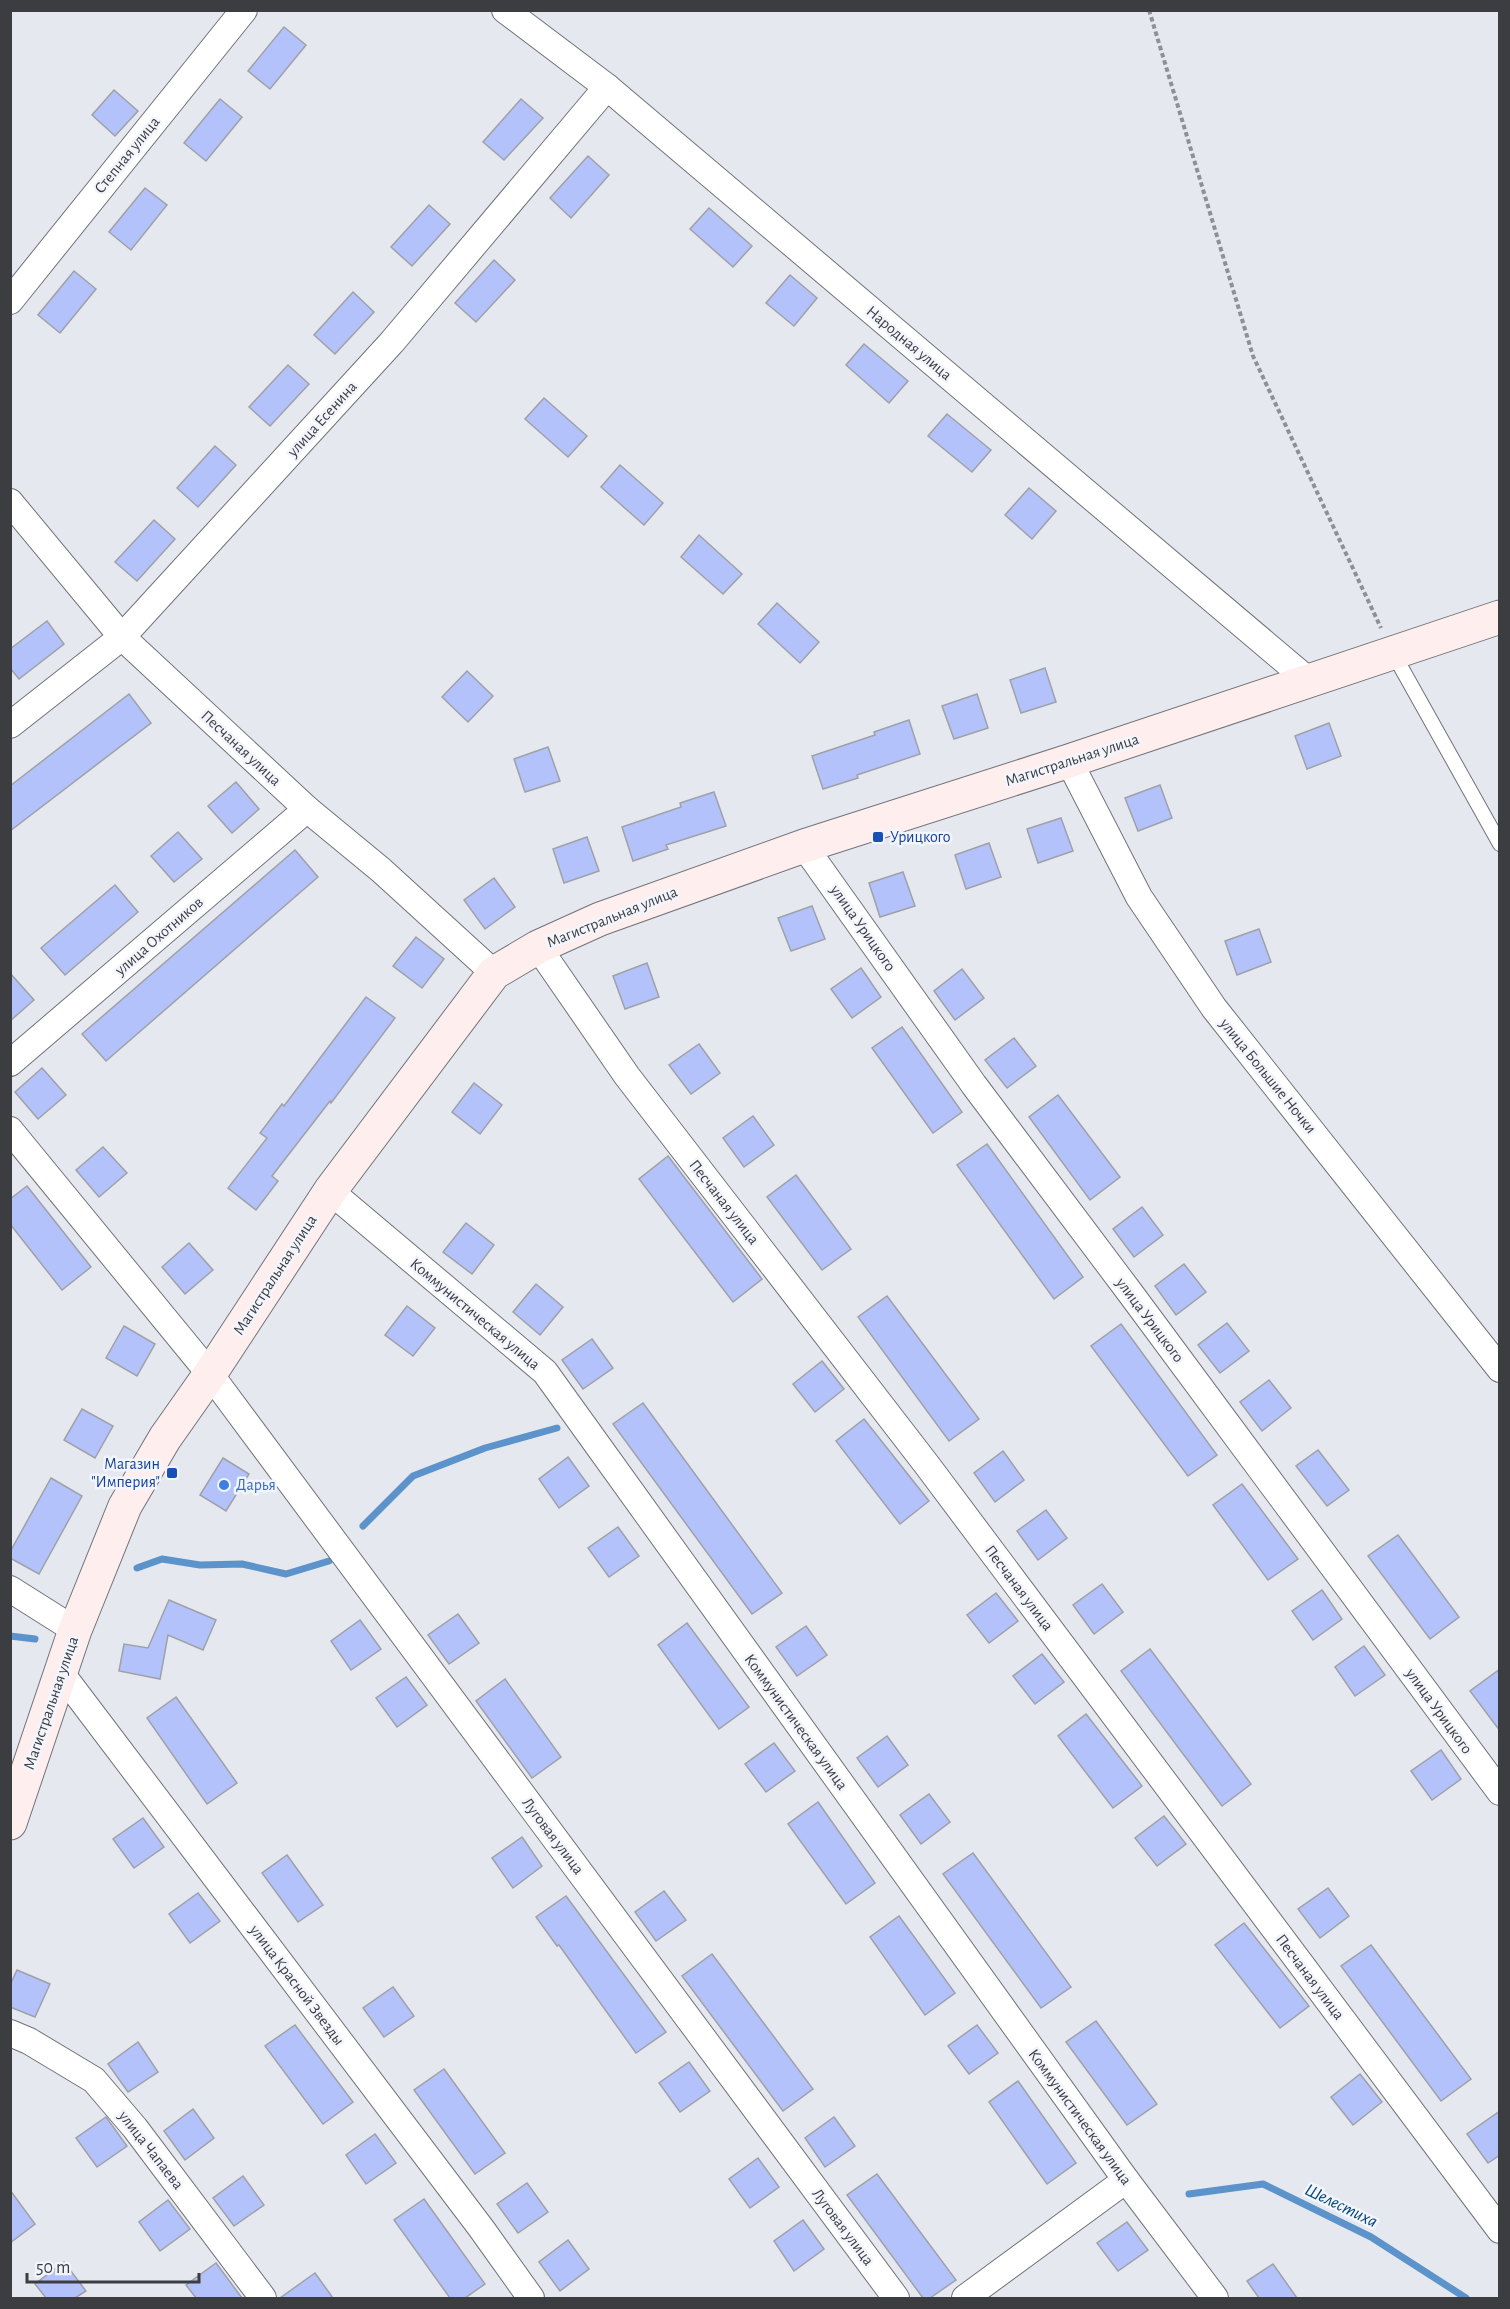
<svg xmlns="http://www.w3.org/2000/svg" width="1510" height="2309" font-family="'Alegreya Sans',sans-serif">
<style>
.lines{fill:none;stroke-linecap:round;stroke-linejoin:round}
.stream{stroke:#5c93ca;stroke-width:7}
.building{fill:#b3c2fa;stroke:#9fa1a8;stroke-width:1.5}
.lane-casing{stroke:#717379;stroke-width:16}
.street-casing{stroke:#717379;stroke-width:28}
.secondary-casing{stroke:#717379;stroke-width:35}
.path{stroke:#8e9095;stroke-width:4;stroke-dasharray:4.5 3;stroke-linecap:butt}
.lane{stroke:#fff;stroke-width:14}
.street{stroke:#fff;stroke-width:26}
.secondary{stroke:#feeeee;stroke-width:33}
.transit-dot{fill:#1a4fb4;stroke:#f3f5fd;stroke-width:2}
.shop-dot{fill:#3f7fe0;stroke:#f3f5fd;stroke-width:2}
.labels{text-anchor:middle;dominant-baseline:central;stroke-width:5;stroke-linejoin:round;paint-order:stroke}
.street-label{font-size:16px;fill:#3c3d40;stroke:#f3f5fd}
.transit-label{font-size:16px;fill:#164399;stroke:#f3f5fd;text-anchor:start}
.shop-label{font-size:16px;fill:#366cbe;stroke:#f3f5fd;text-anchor:start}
.water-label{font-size:18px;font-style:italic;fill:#014476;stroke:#f3f5fd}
</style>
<rect width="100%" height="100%" fill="#e5e8ef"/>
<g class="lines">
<!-- stream -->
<g class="stream">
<path d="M363 1526 413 1476 485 1448 557 1428"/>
<path d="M137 1568 162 1559 200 1565 242 1564 286 1574 329 1561"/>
<path d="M10 1636 35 1639"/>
<path d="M1189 2194 1263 2184 1371 2237 1466 2298"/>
</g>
</g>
<!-- building -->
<g class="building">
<path d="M284 27 306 45 270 89 248 71Z"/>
<path d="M114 90 138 111 115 136 92 115Z"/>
<path d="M220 99 242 117 206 161 184 143Z"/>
<path d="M521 99 543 118 504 160 483 142Z"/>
<path d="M588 156 609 175 571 218 550 198Z"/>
<path d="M145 188 167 205 131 250 109 232Z"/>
<path d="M429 205 450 224 412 266 391 247Z"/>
<path d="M709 208 752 246 733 267 690 229Z"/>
<path d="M494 260 515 280 476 322 455 303Z"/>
<path d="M74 271 96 289 60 333 38 315Z"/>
<path d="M790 275 817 298 794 326 766 303Z"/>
<path d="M353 292 374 312 335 354 314 335Z"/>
<path d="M864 344 908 381 889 403 846 365Z"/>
<path d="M288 365 309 384 270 426 249 407Z"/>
<path d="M544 398 587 436 568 457 525 419Z"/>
<path d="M947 414 991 450 972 472 928 436Z"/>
<path d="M215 446 236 465 198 507 177 488Z"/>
<path d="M620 465 663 503 644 525 601 487Z"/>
<path d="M1029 488 1056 511 1032 539 1005 515Z"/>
<path d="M154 520 175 539 137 581 115 562Z"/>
<path d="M699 535 742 574 723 594 681 557Z"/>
<path d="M777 603 819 642 800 663 758 624Z"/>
<path d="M47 621 64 644 19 679 10 668V649Z"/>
<path d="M1045 668 1056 702 1021 713 1010 680Z"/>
<path d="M467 671 493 696 468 722 442 697Z"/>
<path d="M129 694 151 723 10 831V786Z"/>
<path d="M977 694 988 728 954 739 942 706Z"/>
<path d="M909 720 920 754 857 775 858 778 823 789 812 756 875 735 874 732Z"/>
<path d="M1329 723 1341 756 1307 769 1295 736Z"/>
<path d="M548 747 560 781 525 792 514 759Z"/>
<path d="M236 782 259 809 232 833 208 806Z"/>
<path d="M1160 785 1172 818 1138 831 1125 798Z"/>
<path d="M714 792 726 826 666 845 668 849 633 861 622 827 681 807 680 803Z"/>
<path d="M1061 818 1073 851 1038 863 1027 829Z"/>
<path d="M178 832 202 859 174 882 151 856Z"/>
<path d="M587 837 599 871 564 883 553 849Z"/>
<path d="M989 843 1001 877 966 889 955 855Z"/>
<path d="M295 850 318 877 106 1061 82 1034Z"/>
<path d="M903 872 915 906 880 917 869 883Z"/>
<path d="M494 878 515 907 485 929 464 900Z"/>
<path d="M115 885 138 912 65 975 41 948Z"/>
<path d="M812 906 825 939 791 951 778 918Z"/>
<path d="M1259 929 1271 962 1237 975 1225 941Z"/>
<path d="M416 937 444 959 422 988 393 966Z"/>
<path d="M647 963 659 997 625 1009 613 976Z"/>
<path d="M861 968 881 997 852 1018 831 989Z"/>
<path d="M962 969 984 998 955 1020 934 991Z"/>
<path d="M10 973 34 1000 10 1021Z"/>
<path d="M366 997 395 1018 331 1103 330 1101 272 1176 278 1181 256 1210 228 1188 267 1138 260 1133 282 1104 284 1106Z"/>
<path d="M902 1027 962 1112 933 1133 872 1048Z"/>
<path d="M1014 1038 1036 1066 1007 1088 985 1060Z"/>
<path d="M699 1044 720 1073 691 1094 669 1065Z"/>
<path d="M42 1068 66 1095 38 1119 15 1092Z"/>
<path d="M474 1083 502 1105 480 1134 452 1112Z"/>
<path d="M1058 1095 1120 1177 1090 1200 1029 1117Z"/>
<path d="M753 1116 774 1145 744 1167 723 1138Z"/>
<path d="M987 1144 1083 1277 1054 1299 957 1165Z"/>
<path d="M103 1147 127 1173 99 1197 76 1170Z"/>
<path d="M668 1156 762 1279 733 1302 639 1179Z"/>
<path d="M796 1175 851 1249 822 1270 767 1197Z"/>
<path d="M27 1186 91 1267 62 1290 10 1224V1199Z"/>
<path d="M1142 1207 1163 1235 1134 1257 1113 1229Z"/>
<path d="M466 1223 494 1245 472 1274 443 1252Z"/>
<path d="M189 1243 213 1270 185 1294 162 1267Z"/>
<path d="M1184 1264 1206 1292 1176 1315 1155 1286Z"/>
<path d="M536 1284 563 1307 540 1335 513 1312Z"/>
<path d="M887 1296 979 1419 949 1441 858 1317Z"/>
<path d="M407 1306 435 1328 413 1356 385 1335Z"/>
<path d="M1227 1323 1249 1351 1220 1373 1198 1345Z"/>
<path d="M1121 1324 1217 1455 1188 1476 1091 1346Z"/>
<path d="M124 1326 155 1344 137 1376 106 1358Z"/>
<path d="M592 1339 613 1368 583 1389 562 1360Z"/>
<path d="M822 1361 844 1389 815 1412 793 1384Z"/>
<path d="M1269 1380 1291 1408 1262 1431 1240 1402Z"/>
<path d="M643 1403 782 1593 752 1614 613 1424Z"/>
<path d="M82 1409 113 1426 95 1458 64 1440Z"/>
<path d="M864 1419 929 1501 900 1524 836 1441Z"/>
<path d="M1318 1450 1349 1490 1327 1506 1296 1466Z"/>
<path d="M1003 1451 1024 1480 995 1502 974 1473Z"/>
<path d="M568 1457 589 1486 559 1508 539 1479Z"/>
<path d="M223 1458 249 1474 226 1511 200 1495Z"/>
<path d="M51 1478 82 1496 39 1574 10 1558V1552Z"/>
<path d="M1242 1484 1298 1559 1268 1580 1213 1505Z"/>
<path d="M1046 1510 1067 1538 1038 1560 1017 1531Z"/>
<path d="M618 1527 639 1556 609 1577 588 1548Z"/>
<path d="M1398 1535 1459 1617 1430 1639 1368 1556Z"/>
<path d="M1102 1584 1123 1612 1094 1634 1073 1605Z"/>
<path d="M1322 1590 1342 1619 1313 1640 1292 1611Z"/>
<path d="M996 1593 1018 1621 989 1643 967 1615Z"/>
<path d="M169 1600 216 1620 203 1650 168 1635 160 1679 119 1671 124 1644 148 1648Z"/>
<path d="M458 1614 479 1643 449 1664 428 1635Z"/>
<path d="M360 1620 381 1649 351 1670 331 1641Z"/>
<path d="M687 1623 749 1707 719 1729 658 1645Z"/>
<path d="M806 1626 827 1655 797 1676 776 1647Z"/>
<path d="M1364 1646 1385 1675 1355 1696 1335 1667Z"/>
<path d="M1150 1649 1251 1784 1222 1806 1121 1671Z"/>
<path d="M1042 1654 1064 1682 1035 1704 1013 1676Z"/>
<path d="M1500 1669V1731L1470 1691Z"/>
<path d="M406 1677 427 1705 397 1727 376 1698Z"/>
<path d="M505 1679 561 1757 532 1778 476 1701Z"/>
<path d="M176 1697 237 1783 207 1804 147 1718Z"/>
<path d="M1086 1714 1142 1786 1113 1808 1058 1736Z"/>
<path d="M887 1736 908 1765 878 1787 857 1758Z"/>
<path d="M774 1743 795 1771 766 1792 745 1764Z"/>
<path d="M1441 1750 1461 1779 1432 1800 1411 1771Z"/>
<path d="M929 1794 950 1822 921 1844 900 1815Z"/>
<path d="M818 1802 875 1883 846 1904 788 1824Z"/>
<path d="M1164 1816 1186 1844 1157 1866 1135 1838Z"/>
<path d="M143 1818 164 1847 134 1868 113 1839Z"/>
<path d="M522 1837 542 1866 513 1888 492 1858Z"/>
<path d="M973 1853 1071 1987 1041 2008 943 1874Z"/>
<path d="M287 1855 323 1905 298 1922 262 1873Z"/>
<path d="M1328 1888 1349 1916 1320 1938 1298 1909Z"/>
<path d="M664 1891 686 1920 656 1941 635 1912Z"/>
<path d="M198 1893 220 1921 190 1943 169 1914Z"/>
<path d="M566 1896 666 2032 636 2053 559 1945 557 1946 536 1917Z"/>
<path d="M899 1916 955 1993 925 2015 870 1937Z"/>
<path d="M1244 1923 1309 2006 1280 2028 1215 1945Z"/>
<path d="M1371 1945 1471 2079 1441 2101 1341 1966Z"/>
<path d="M712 1954 813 2089 783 2111 682 1976Z"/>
<path d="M17 1970 50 1984 35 2017 10 2007V1985Z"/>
<path d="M393 1987 414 2016 384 2037 363 2008Z"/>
<path d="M1096 2021 1157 2104 1127 2125 1066 2042Z"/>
<path d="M295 2025 353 2102 323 2124 265 2046Z"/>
<path d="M977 2025 998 2053 969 2074 948 2046Z"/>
<path d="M138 2042 158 2072 128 2092 108 2064Z"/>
<path d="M689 2062 710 2091 680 2112 659 2083Z"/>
<path d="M444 2069 505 2153 475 2174 414 2090Z"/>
<path d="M1360 2074 1382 2102 1353 2125 1331 2097Z"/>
<path d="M1018 2081 1076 2163 1047 2184 989 2102Z"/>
<path d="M193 2109 214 2138 185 2160 164 2131Z"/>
<path d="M1500 2111V2155L1488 2163 1467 2134Z"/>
<path d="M106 2117 127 2146 97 2167 76 2138Z"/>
<path d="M834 2117 855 2146 825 2167 805 2138Z"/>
<path d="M375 2134 396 2163 366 2184 346 2155Z"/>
<path d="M758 2158 779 2187 750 2208 729 2179Z"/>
<path d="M877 2174 956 2280 930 2298H923L847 2195Z"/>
<path d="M243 2176 264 2205 234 2226 213 2198Z"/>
<path d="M527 2183 548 2212 518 2233 497 2204Z"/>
<path d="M10 2190 35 2224 10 2243Z"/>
<path d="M424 2199 485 2284 465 2298H450L394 2220Z"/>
<path d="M168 2200 190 2229 160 2251 139 2222Z"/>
<path d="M803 2220 824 2249 794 2271 774 2241Z"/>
<path d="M1127 2222 1148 2250 1118 2271 1097 2243Z"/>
<path d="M568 2240 589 2269 560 2291 539 2262Z"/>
<path d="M64 2262 86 2291 75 2298H46L35 2284Z"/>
<path d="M216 2263 242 2298H196L186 2285Z"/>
<path d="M1273 2264 1297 2298H1259L1247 2281Z"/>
<path d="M315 2273 333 2298H280Z"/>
</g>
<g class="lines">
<!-- lane casing -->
<g class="lane-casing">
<path id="lane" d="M1393 653 1500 844"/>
</g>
<!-- street casing -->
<g class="street-casing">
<g id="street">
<path d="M505 10 607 87 1309 681"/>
<path d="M10 301 244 10"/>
<path d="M10 502 122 637 307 809 381 870 494 973"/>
<path d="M10 725 122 637 392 342 607 87"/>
<path d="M1069 761 1139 897 1214 1008 1500 1369"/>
<path d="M804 846 974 1085 1131 1294 1500 1792"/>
<path d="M538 947 627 1076 927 1465 1500 2230"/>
<path d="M10 1063 307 809"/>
<path d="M10 1130 210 1374 896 2298"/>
<path d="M330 1191 545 1372 1126 2180 1215 2298"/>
<path d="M10 1589 75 1630"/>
<path d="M61 1673 481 2228 531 2298"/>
<path d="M10 2033 29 2041 94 2080 135 2128 263 2298"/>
<path d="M965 2298 1126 2180"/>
</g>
</g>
<!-- secondary casing -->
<g class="secondary-casing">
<path id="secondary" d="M10 1823 75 1630 125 1506 165 1438 210 1374 330 1191 494 973 538 947 600 919 804 846 1069 761 1500 617"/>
</g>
<!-- path -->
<path class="path" d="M1149 10 1253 356 1381 628"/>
<!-- lane -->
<use href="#lane" class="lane"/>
<!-- street -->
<use href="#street" class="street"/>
<!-- secondary -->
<use href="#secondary" class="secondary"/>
</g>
<!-- markers -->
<g class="transit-dot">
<rect x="872" y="831" width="12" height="12" rx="3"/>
<rect x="166" y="1467" width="12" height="12" rx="3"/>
</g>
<circle class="shop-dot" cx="224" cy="1485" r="6"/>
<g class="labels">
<!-- street labels -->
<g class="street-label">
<text transform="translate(127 155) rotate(-51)">Степная улица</text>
<text transform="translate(909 343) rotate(40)">Народная улица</text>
<text transform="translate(322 419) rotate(-48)">улица Есенина</text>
<text transform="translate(241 748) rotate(43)">Песчаная улица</text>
<text transform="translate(1072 760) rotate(-18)">Магистральная улица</text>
<text transform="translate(612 917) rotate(-22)">Магистральная улица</text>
<text transform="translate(863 928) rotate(55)">улица Урицкого</text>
<text transform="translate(159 936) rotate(-41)">улица Охотников</text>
<text transform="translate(1268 1076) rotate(51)">улица Большие Ночки</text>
<text transform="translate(724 1202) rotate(52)">Песчаная улица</text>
<text transform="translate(275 1275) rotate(-57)">Магистральная улица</text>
<text transform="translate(475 1314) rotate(40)">Коммунистическая улица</text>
<text transform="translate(1150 1320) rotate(53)">улица Урицкого</text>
<text transform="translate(1019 1588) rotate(53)">Песчаная улица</text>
<text transform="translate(51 1703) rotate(-71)">Магистральная улица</text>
<text transform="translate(1439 1711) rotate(54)">улица Урицкого</text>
<text transform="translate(796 1722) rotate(54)">Коммунистическая улица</text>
<text transform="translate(553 1836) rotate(53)">Луговая улица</text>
<text transform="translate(1310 1977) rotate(53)">Песчаная улица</text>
<text transform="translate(297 1985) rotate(53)">улица Красной Звезды</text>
<text transform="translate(1080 2117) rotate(54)">Коммунистическая улица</text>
<text transform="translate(151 2150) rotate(52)">улица Чапаева</text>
<text transform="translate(843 2227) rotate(53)">Луговая улица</text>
</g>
<!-- transit labels -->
<g class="transit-label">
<text x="890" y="837">Урицкого</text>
<text x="160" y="1464" text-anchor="end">Магазин<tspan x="160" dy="18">"Империя"</tspan></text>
</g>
<!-- shop labels -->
<g class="shop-label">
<text x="236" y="1485">Дарья</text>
</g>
<!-- water labels -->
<g class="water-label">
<text transform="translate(1341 2206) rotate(26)">Шелестиха</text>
</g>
</g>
<!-- border -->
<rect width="1510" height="2309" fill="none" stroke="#3c3d40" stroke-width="24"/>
<!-- scale -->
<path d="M27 2273v9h172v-9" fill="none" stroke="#3c3d40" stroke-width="3"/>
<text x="36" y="2273" font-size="18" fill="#3c3d40" stroke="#f3f5fd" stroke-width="4.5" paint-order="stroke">50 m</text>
</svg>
